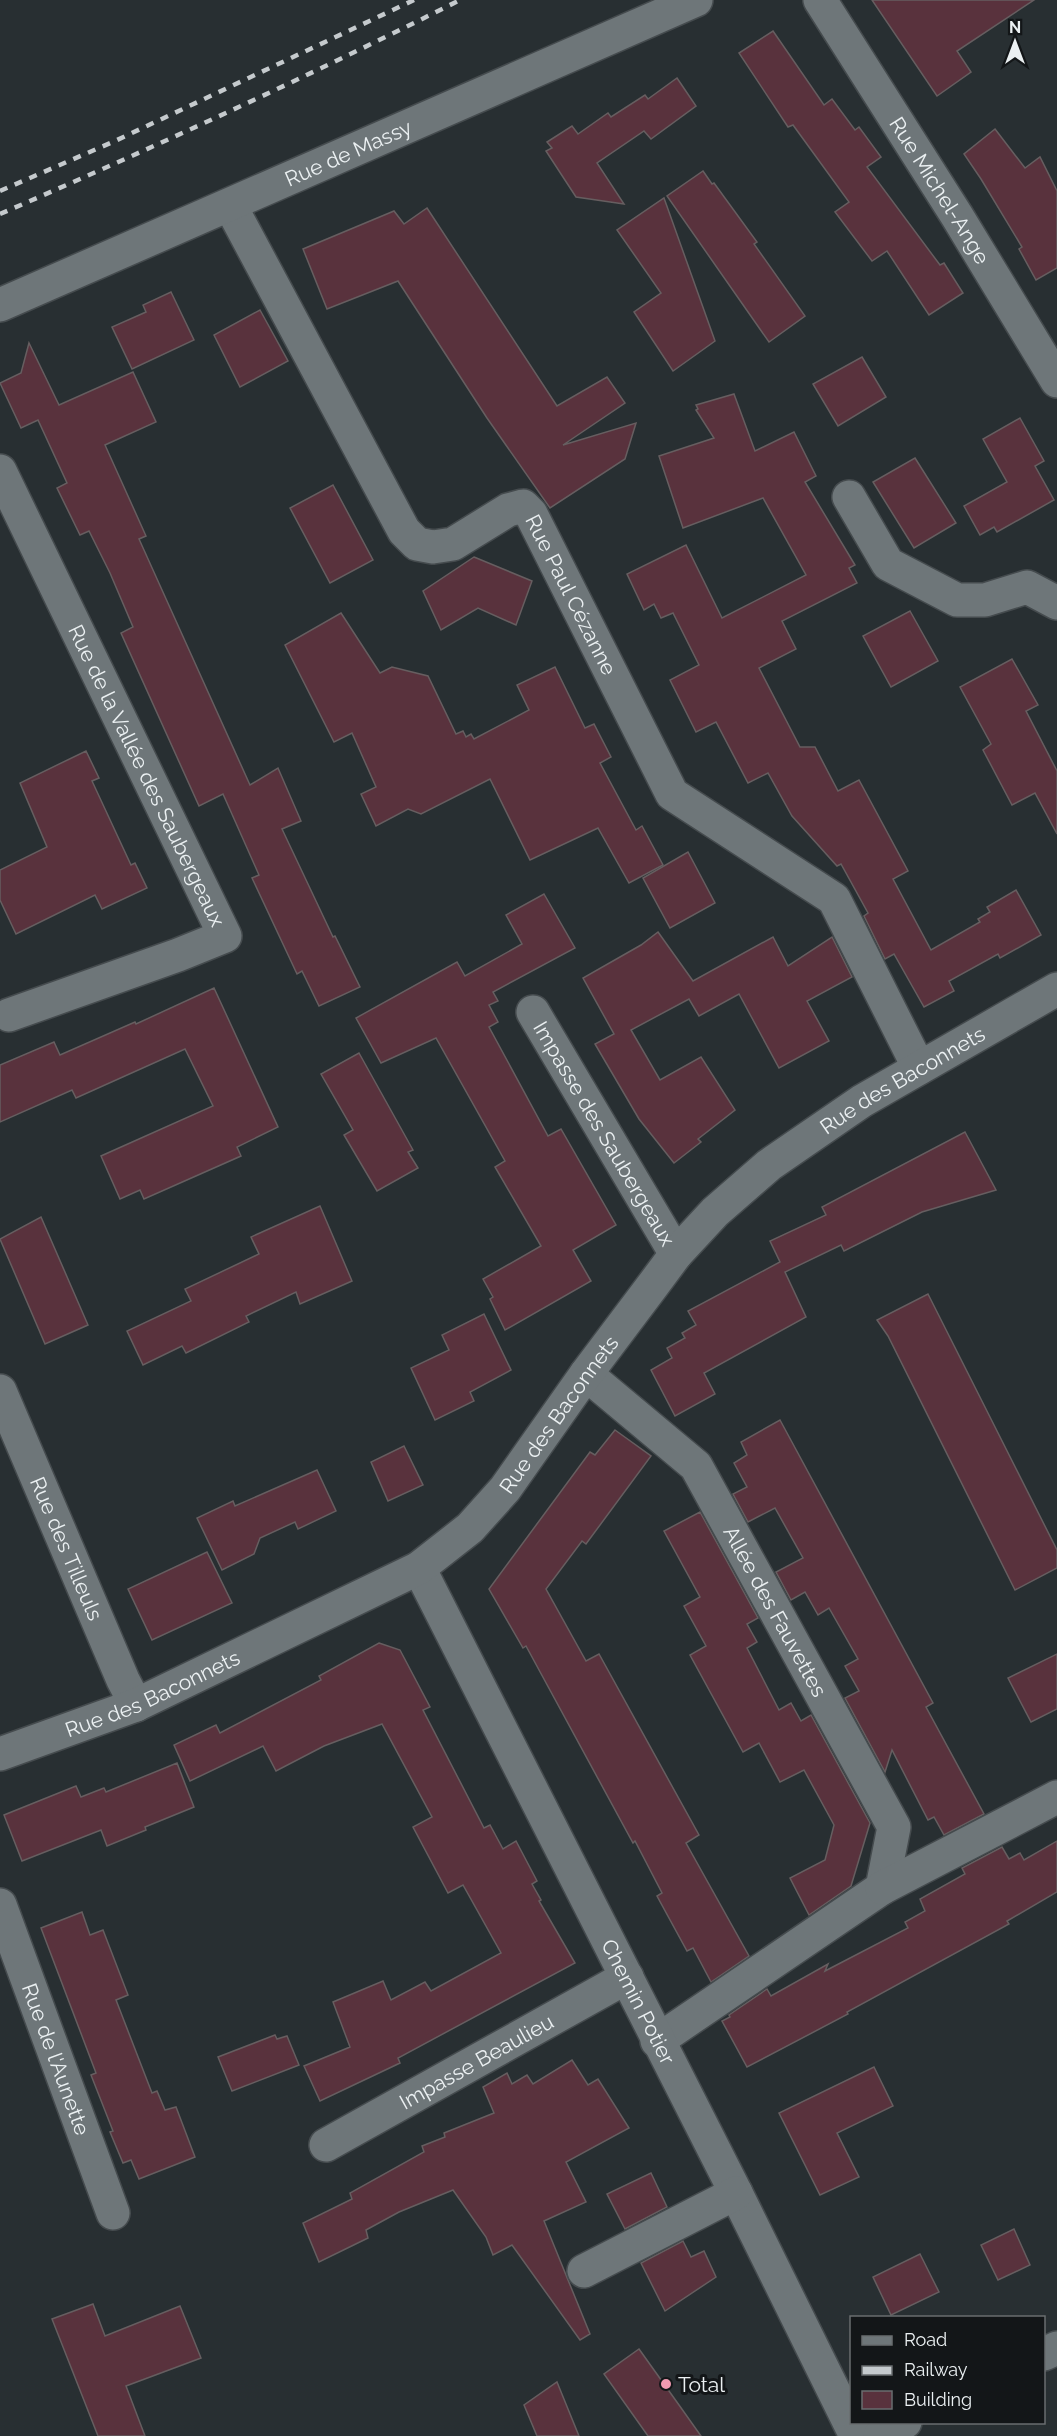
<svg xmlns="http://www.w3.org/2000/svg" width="1057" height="2436" font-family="Raleway,sans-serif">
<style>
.building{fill:#59323d;stroke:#665e60;stroke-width:1.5}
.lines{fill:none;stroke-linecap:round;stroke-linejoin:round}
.minor-casing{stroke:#454b4e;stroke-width:36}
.tertiary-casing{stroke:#454b4e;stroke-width:36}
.minor{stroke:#6e7679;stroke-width:33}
.tertiary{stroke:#6e7679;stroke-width:33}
.rail{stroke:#c5cacd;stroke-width:4.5;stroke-dasharray:8 8;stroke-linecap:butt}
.poi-dot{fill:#f19ab1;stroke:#131618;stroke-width:2}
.labels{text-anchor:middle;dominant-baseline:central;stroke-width:6;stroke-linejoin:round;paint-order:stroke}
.street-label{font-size:21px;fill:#ebf0f2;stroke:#131618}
.poi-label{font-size:21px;fill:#ebf0f2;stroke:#131618;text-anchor:start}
</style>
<rect width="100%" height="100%" fill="#282f32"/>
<!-- building -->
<g class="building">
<path d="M872 0H1034L957 51 971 72 937 96Z"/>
<path d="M773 31 824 105 832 99 855 130 859 127 881 157 867 167 940 265 944 263 963 293 929 315 887 251 872 261 835 212 849 202 793 125 788 127 739 53Z"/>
<path d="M677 78 696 106 651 139 644 131 597 163 624 204 576 197 546 151 552 148 547 142 572 126 578 134 608 113 611 117 645 95 648 99Z"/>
<path d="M995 129 1025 168 1040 157 1057 191V268L1036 280 1019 249 1022 247 981 179 964 154Z"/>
<path d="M703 171 712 184 714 183 757 242 754 244 805 316 769 342 667 196Z"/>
<path d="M664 198 715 341 673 371 634 312 661 293 617 230Z"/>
<path d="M427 208 557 406 607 377 625 403 563 445 636 423 625 459 550 508 487 418 398 281 327 309 303 249 394 211 404 224Z"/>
<path d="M171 292 194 340 132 369 112 327 146 312 143 305Z"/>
<path d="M260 310 288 361 240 387 214 335Z"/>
<path d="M29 343 59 405 133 372 156 422 105 445 146 536 139 539 250 785 278 768 301 821 282 829 333 937 335 936 360 987 319 1006 302 971 297 974 252 878 259 875 223 794 199 806 121 633 133 627 110 573 89 531 80 535 57 488 67 483 38 420 21 428 0 383 21 373Z"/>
<path d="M862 357 886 397 838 426 813 384Z"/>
<path d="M734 394 755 451 794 432 816 476 805 482 855 565 849 568 857 583 782 621 796 649 759 668 800 747H815L838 791 859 780 908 871 893 879 931 950 980 922 978 919 990 912 987 907 1016 890 1041 935 1000 958 998 954 949 981 954 991 924 1007 894 954 885 959 864 916 868 913 841 864 837 866 792 816 768 773 748 783 716 722 696 732 670 680 699 665 673 613 661 618 654 604 644 610 627 574 686 545 722 618 806 575 763 498 683 528 659 456 714 438 696 410 698 409 696 405Z"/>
<path d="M1020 418 1044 461 1035 466 1054 500 997 532 994 527 980 535 964 506 1007 482 983 439Z"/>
<path d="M915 458 956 523 914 548 873 482Z"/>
<path d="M333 485 373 560 330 583 290 508Z"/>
<path d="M474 557 532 581 516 625 478 608 441 630 423 591Z"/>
<path d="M910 611 938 661 891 687 863 636Z"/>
<path d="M341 613 380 673 392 667 428 676 456 734 463 731 466 737 471 734 474 739 529 710 517 685 555 667 585 728 594 724 611 757 600 763 636 830 642 826 663 865 629 883 598 828 530 860 490 779 421 814 408 809 376 826 361 794 376 787 352 733 334 742 285 645Z"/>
<path d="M1012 659 1038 705 1026 711 1057 771V834L1035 793 1012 805 983 750 991 744 960 687Z"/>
<path d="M86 751 99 778 92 781 131 865 135 863 147 888 102 909 95 895 16 934 0 900V870L47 847 20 783Z"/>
<path d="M688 852 715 903 670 928 643 878Z"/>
<path d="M544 894 575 948 493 992 498 1001 489 1005 498 1022 489 1027 548 1136 561 1129 616 1225 573 1250 591 1281 505 1330 490 1299 493 1297 483 1279 541 1246 495 1167 505 1161 436 1038 381 1063 356 1018 457 962 465 976 522 944 506 915Z"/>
<path d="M658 932 693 981 773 937 788 966 832 937 852 977 807 1001 829 1041 779 1068 739 994 699 1016 689 999 631 1030 660 1080 701 1057 735 1110 698 1139 701 1142 674 1163 639 1119 595 1044 614 1034 583 978 641 945Z"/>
<path d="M214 988 278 1127 237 1147 241 1156 144 1199 140 1190 120 1199 101 1156 213 1106 185 1049 76 1098 72 1090 0 1122V1065L54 1042 60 1055 135 1022 136 1024Z"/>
<path d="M359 1053 413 1150 408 1152 418 1168 377 1191 344 1135 353 1130 321 1074Z"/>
<path d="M965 1132 996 1190 922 1212 844 1251 841 1245 785 1272 806 1317 704 1373 715 1394 675 1416 651 1370 672 1358 667 1348 685 1338 682 1333 696 1325 688 1311 780 1262 770 1241 826 1215 822 1207Z"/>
<path d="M320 1206 352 1281 300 1304 296 1292 246 1316 249 1322 186 1353 182 1346 143 1365 127 1331 191 1301 185 1289 259 1254 251 1237Z"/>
<path d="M41 1217 88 1325 45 1344 0 1239Z"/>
<path d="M928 1294 1057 1550V1568L1015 1590 888 1336 877 1320Z"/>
<path d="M484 1314 511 1370 470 1392 474 1401 435 1420 411 1368 449 1350 442 1335Z"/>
<path d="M780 1420 933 1703 926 1707 984 1814 944 1835 934 1817 928 1820 892 1750 885 1772 845 1698 859 1691 845 1666 858 1659 829 1608 818 1615 805 1592 791 1600 776 1572 803 1558 775 1508 748 1522 733 1494 747 1487 734 1463 747 1455 741 1442Z"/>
<path d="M615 1430 651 1456 586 1544 582 1541 546 1589 586 1661 599 1654 699 1835 686 1843 749 1956 711 1982 693 1948 687 1951 657 1896 662 1893 635 1841 633 1843 526 1646 523 1648 489 1589 590 1452 595 1455Z"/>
<path d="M404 1446 423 1485 388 1501 371 1462Z"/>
<path d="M317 1470 336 1511 298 1529 295 1522 260 1538 254 1554 222 1570 197 1518 233 1501 235 1506Z"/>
<path d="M700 1512 758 1618 747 1624 757 1642 747 1648 779 1710 791 1703 801 1721 811 1715 870 1823 851 1886 809 1915 790 1878 825 1860 834 1825 804 1770 780 1782 759 1743 743 1752 690 1655 706 1646 684 1606 700 1597 664 1531Z"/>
<path d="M207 1552 232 1603 152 1640 128 1589Z"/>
<path d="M379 1643 400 1650 430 1707 423 1710 484 1828 490 1825 503 1849 516 1841 537 1881 532 1884 541 1900 539 1901 575 1963 398 2058 400 2063 320 2101 304 2066 350 2047 333 2002 383 1981 391 2000 425 1982 431 1991 501 1953 463 1885 448 1893 413 1827 432 1817 382 1724 324 1746 276 1771 263 1746 190 1781 174 1745 216 1725 220 1733 321 1680 319 1676Z"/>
<path d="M1057 1654V1709L1031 1722 1008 1678Z"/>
<path d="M177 1763 194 1807 145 1827 146 1830 107 1846 101 1830 22 1861 4 1815 76 1786 81 1797 104 1788 106 1792Z"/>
<path d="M1057 1841V1892L1007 1921 1009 1924 847 2012 848 2014 747 2067 722 2021 730 2017 729 2015 767 1989 771 1996 828 1964 825 1971 908 1928 905 1922 925 1911 920 1899 965 1874 962 1868 1002 1847 1009 1859 1020 1853 1024 1860Z"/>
<path d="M82 1912 90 1935 103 1930 128 1995 116 2000 152 2093 157 2091 165 2110 176 2107 195 2157 139 2179 131 2160 123 2163 110 2132 113 2131 91 2075 96 2073 41 1928Z"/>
<path d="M275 2035 277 2039 287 2036 299 2065 232 2091 218 2057Z"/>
<path d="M572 2060 588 2085 598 2079 629 2128 566 2162 586 2202 544 2221 590 2334 580 2340 512 2245 493 2255 486 2237 453 2190 399 2212 366 2230 368 2238 319 2262 303 2223 352 2199 350 2193 424 2152 422 2146 445 2137 444 2133 494 2113 483 2087 507 2073 512 2084 527 2075 533 2084Z"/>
<path d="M874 2067 893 2106 837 2133 859 2177 820 2195 779 2113Z"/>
<path d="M651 2173 667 2207 625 2229 607 2194Z"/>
<path d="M1014 2229 1030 2265 998 2280 981 2245Z"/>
<path d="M683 2241 691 2257 704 2251 716 2277 665 2311 641 2263Z"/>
<path d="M920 2254 939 2292 891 2315 873 2277Z"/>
<path d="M93 2304 105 2336 180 2306 201 2358 126 2386 145 2436H98L52 2319Z"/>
<path d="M639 2349 679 2405 701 2436H648L604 2374Z"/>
<path d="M557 2382 579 2436H537L524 2405Z"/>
</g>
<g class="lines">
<!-- minor casing -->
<g class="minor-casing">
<g id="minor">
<path id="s1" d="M820 0 957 216 1057 381"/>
<path id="s2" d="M230 205 404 531 417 544 433 547 453 544 508 510 523 506 531 514 672 794 834 899 919 1068"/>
<path id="s3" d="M0 305 696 0"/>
<path id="s4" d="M0 471 225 936 178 955 9 1015"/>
<path d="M849 497 888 564 957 600H985L1027 587 1057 603"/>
<path id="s5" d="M533 1012 676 1254"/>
<path id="s6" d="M586 1374 696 1466 894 1827 882 1888 657 2041"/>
<path id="s7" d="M0 1391 123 1680 136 1705"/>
<path id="s8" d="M419 1568 736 2193 856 2436"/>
<path id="s9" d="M0 1754 136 1705 419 1568 470 1528 505 1489 586 1374 653 1285 676 1254 715 1212 769 1165 862 1101 1057 989"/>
<path d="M882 1888 1057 1797"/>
<path id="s10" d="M0 1905 113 2213"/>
<path id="s11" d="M326 2145 627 1977"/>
<path d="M584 2271 736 2193"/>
</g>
</g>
<!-- tertiary casing -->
<g class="tertiary-casing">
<g id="tertiary">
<path d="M1044 2354 1057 2348"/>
<path d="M880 2436 905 2422"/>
</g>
</g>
<!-- minor -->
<use href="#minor" class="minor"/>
<!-- tertiary -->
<use href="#tertiary" class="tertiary"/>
<!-- rail -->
<g class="rail">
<path d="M0 191 115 141 414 0"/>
<path d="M0 214C155 147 309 76 460 0"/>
</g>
</g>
<!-- markers -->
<circle class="poi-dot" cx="666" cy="2384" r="6"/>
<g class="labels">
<!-- street labels -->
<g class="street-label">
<text stroke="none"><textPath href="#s3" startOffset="380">Rue de Massy</textPath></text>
<text stroke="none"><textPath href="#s1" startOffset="225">Rue Michel-Ange</textPath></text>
<text stroke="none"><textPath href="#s2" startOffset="606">Rue Paul Cézanne</textPath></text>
<text stroke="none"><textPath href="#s4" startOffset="338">Rue de la Vallée des Saubergeaux</textPath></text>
<text stroke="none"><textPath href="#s9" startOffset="1154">Rue des Baconnets</textPath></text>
<text stroke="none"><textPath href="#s5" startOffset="141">Impasse des Saubergeaux</textPath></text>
<text stroke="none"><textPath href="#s9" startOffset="668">Rue des Baconnets</textPath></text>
<text stroke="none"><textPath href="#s7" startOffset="171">Rue des Tilleuls</textPath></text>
<text stroke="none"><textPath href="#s6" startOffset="309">Allée des Fauvettes</textPath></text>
<text stroke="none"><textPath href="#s9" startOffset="164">Rue des Baconnets</textPath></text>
<text stroke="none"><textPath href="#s8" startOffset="486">Chemin Potier</textPath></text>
<text stroke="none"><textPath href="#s10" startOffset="164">Rue de l'Aunette</textPath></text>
<text stroke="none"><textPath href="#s11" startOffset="172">Impasse Beaulieu</textPath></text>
</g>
<!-- poi labels -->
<g class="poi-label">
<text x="678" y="2384">Total</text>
</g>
</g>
<!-- legend -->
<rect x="850" y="2316" width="195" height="108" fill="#131618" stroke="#696d6f" stroke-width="1.5"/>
<rect x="862" y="2336" width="30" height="9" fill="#6e7679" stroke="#696d6f" stroke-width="1.5"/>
<text x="904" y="2346" font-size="18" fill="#ebf0f2">Road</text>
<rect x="862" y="2366" width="30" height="9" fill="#c5cacd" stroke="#696d6f" stroke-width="1.5"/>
<text x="904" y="2376" font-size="18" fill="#ebf0f2">Railway</text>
<rect x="862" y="2391" width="30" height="18" fill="#59323d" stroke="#696d6f" stroke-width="1.5"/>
<text x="904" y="2406" font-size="18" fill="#ebf0f2">Building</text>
<!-- north arrow -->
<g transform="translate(1015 42)" stroke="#131618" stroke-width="4.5" paint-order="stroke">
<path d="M0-4.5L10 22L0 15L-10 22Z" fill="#ebf0f2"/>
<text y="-9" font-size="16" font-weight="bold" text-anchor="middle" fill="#ebf0f2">N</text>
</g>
</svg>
